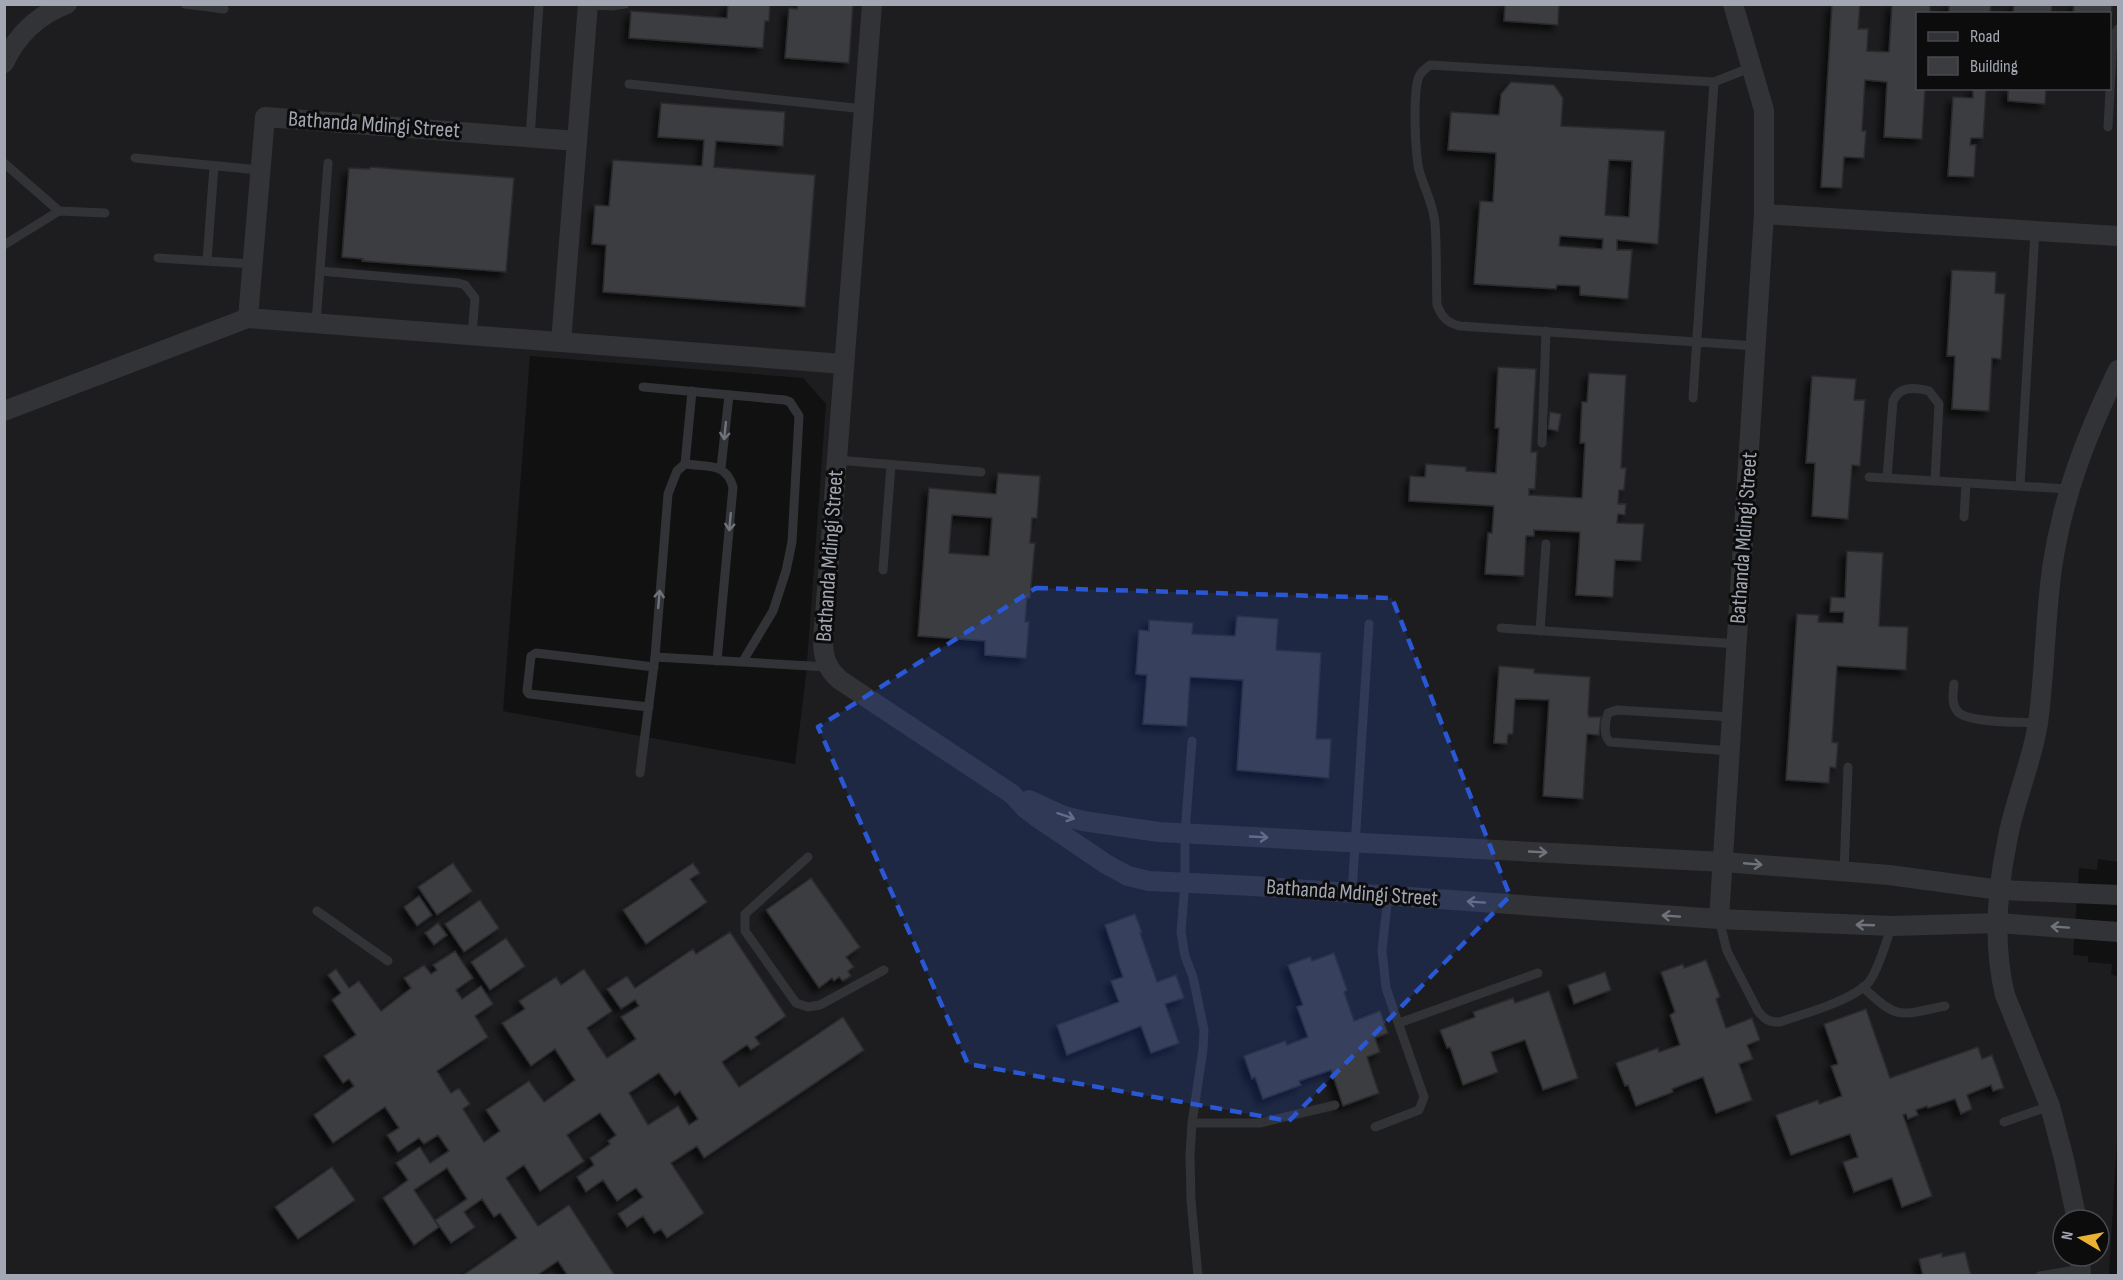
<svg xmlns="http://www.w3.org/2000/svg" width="2123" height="1280" font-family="'Sofia Sans Condensed',sans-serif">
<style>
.built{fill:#1d1d1f;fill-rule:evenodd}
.building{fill:#3b3c3f;stroke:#2b2b2e;stroke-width:1.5;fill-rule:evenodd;filter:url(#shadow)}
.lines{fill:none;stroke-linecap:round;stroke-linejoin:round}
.service{stroke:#323337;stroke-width:9}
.minor{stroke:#323337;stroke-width:20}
.oneway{stroke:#70737b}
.marked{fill:#2a57d4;fill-opacity:0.2;stroke:#2a57d4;stroke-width:4.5;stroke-dasharray:12 8;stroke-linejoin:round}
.labels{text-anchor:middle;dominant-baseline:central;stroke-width:6;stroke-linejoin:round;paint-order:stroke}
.street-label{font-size:22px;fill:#a3a7b3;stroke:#0c0c0d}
</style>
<defs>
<filter id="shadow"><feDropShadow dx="-5.5" dy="5.5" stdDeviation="3" flood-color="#0009"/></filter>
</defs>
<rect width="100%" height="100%" fill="#111112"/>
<!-- built -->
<path class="built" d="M5 5H2118V862L2098 859 2097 870 2079 868 2073 955 2088 956V962L2112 964 2111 974 2118 977V1123L2109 1275 5 1276ZM1918 14H2110V88H1918ZM530 356 803 378 826 404 806 676 795 764 503 711ZM2063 1220H2099V1256H2063Z"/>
<!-- building -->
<g class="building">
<path d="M728 4H770L769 21H765L763 48 629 38 631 11 727 18Z"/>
<path d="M798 4H853L849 63 785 58 789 8 797 9Z"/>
<path d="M1505 4H1559L1558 25 1504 21Z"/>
<path d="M1832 4H1860L1858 29H1868L1867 51 1889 52 1892 4H1930V14H1918V88H1925L1922 139 1884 137 1887 82 1865 80 1862 131H1866L1864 158 1844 157 1842 188 1821 187Z"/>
<path d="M1949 4H1991L1990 14H1949Z"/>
<path d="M2014 4H2052L2051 14H2013Z"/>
<path d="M2074 4H2112L2110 44V14H2073Z"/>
<path d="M1511 82 1554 85 1563 98 1561 126 1665 131 1658 244 1617 240V250H1632L1628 299 1580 295V286L1557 285 1556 289 1474 284 1480 201 1493 202 1496 153 1448 150 1451 112 1499 115 1501 94ZM1609 160 1632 161 1629 217 1605 215ZM1560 236 1603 239 1602 249 1559 246Z"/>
<path d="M1973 88H1986L1983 138H1971L1970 145H1976L1974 177 1948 176 1953 97 1973 98Z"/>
<path d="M2008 88H2046L2045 104 2008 101Z"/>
<path d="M661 103 785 112 783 146 716 141 714 167 815 175 805 307 603 292 606 245 592 244 595 205 609 206 613 160 702 166 704 140 658 137Z"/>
<path d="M370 167 514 178 506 272 362 261 363 259 342 257 349 168 370 169Z"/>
<path d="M1952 270 1996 272 1995 293 2005 294 2001 359 1992 358 1989 411 1952 409 1955 356H1947Z"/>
<path d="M1498 367 1536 369 1531 452H1537L1535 489H1529V495L1582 498 1585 443H1580L1582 402H1587L1589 373 1626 375 1621 468H1626L1624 490H1619L1618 504H1626L1625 515 1618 514 1617 523 1644 524 1641 561 1615 560 1613 597 1576 595 1580 532 1534 530V536H1526L1524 576 1485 574 1488 533H1492L1494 506 1409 501 1410 476 1425 477 1426 464 1466 467V471L1496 473 1499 428H1495Z"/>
<path d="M1812 376 1856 379 1854 400H1865L1860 466 1852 465 1848 519 1812 516 1815 463H1806Z"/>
<path d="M1550 412 1561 414 1558 431 1548 429Z"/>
<path d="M998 473 1040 476 1037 518H1032L1030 543H1035L1030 598H1027L1025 622H1029L1026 658 985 655V641L918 636 929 488 996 494ZM952 515 992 518 989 556 949 553Z"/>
<path d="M1847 551 1883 553 1879 626 1908 627 1906 670 1837 666 1832 742 1838 743 1836 768 1830 767 1829 783 1786 780 1797 614 1819 615 1818 622 1843 623 1844 612H1830L1831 597 1845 598Z"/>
<path d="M1237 616 1278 619 1276 650 1321 653 1316 739H1331L1329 778 1237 770 1243 680 1190 677 1187 726 1143 724 1147 675 1136 674 1139 630 1149 631V620L1193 623 1192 634 1235 636Z"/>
<path d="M1499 666 1534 669V673L1590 677 1588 714 1589 717H1601L1599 735 1587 734 1583 799 1543 796 1549 700 1515 699 1513 734H1508L1507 744 1494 743Z"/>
<path d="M453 863 472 891 437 915 418 887Z"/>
<path d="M693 863 700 873 690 879 707 902 646 944 623 910Z"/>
<path d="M811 878 860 947 846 957 854 967 848 971 851 976 843 981 839 977 834 981 832 978 819 988 766 910Z"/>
<path d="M419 896 432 915 417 926 404 907Z"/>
<path d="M480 900 499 928 464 952 445 924Z"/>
<path d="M1135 914 1142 933H1140L1157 982 1176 975 1184 998 1165 1004 1179 1043 1151 1053 1141 1026 1067 1055 1057 1025 1119 1002 1111 981 1123 977 1105 925Z"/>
<path d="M438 923 447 935 434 945 425 933Z"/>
<path d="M730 932 786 1016 755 1037 760 1044 751 1050 747 1045 722 1062 739 1087 843 1017 864 1050 704 1158 697 1146 671 1163 704 1213 667 1238 661 1229 654 1233 643 1216 627 1227 618 1214 643 1197 636 1188 617 1201 603 1180 586 1192 577 1177 594 1165 590 1158 610 1144 608 1141 616 1135 600 1113 567 1135 584 1161 540 1191 524 1165 506 1178 538 1226 569 1205 615 1276H568L558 1261 536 1276H462L517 1238 500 1213 494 1217 482 1199 464 1212 475 1227 451 1243 435 1220 467 1199 447 1168 414 1190 439 1227 414 1245 383 1198 408 1180 396 1163 420 1147 430 1163 449 1151 438 1135 424 1144 419 1138 398 1152 387 1135 399 1128 385 1107 333 1143 314 1115 354 1086 349 1079 343 1083 324 1056 356 1035 332 1000 341 993 328 975 336 969 349 988 359 981 381 1011 411 988 404 978 424 965 431 974 437 970 433 965 455 951 473 978 456 990 462 999 481 986 493 1004 475 1016 488 1037 437 1071 451 1093 459 1088 470 1104 463 1109 484 1142 500 1131 486 1110 529 1081 544 1102 575 1080 555 1049 531 1066 502 1023 525 1009 519 1001 556 977 561 985 584 969 612 1011 587 1028 607 1058 636 1039 621 1017 639 1006 635 1000 621 1009 607 989 627 976 635 988 693 949 696 954ZM659 1073 675 1095 680 1091 698 1119 689 1125 678 1106 648 1125 629 1093Z"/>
<path d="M506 938 525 966 490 990 471 962Z"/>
<path d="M1334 953 1347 990 1344 992 1354 1021 1380 1011 1388 1033 1375 1038 1380 1052 1367 1057 1379 1093 1343 1106 1331 1070 1299 1081 1301 1085 1263 1099 1255 1077 1252 1079 1244 1056 1285 1041 1287 1045 1308 1037 1297 1007 1303 1005 1288 965 1310 957 1312 961Z"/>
<path d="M1706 960 1720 997 1716 999 1726 1028 1752 1018 1760 1040 1747 1045 1753 1059 1739 1064 1752 1100 1716 1113 1703 1077 1672 1089 1673 1092 1636 1106 1628 1085 1625 1086 1616 1063 1658 1048 1659 1052 1680 1045 1670 1015 1675 1012 1661 972 1683 964 1684 968Z"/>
<path d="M1605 972 1611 990 1574 1004 1568 985Z"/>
<path d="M1549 991 1578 1078 1543 1090 1525 1040 1491 1052 1498 1072 1463 1085 1450 1047 1447 1048 1440 1030 1475 1017 1473 1012 1510 999 1513 998 1515 1003Z"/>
<path d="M1866 1009 1890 1078 1978 1047 1982 1059 1992 1055 2004 1088 1993 1091 1991 1085 1967 1095 1972 1109 1961 1114 1955 1099 1928 1108 1927 1106 1916 1110 1918 1115 1908 1119 1906 1114 1903 1115 1932 1196 1902 1207 1892 1178 1854 1192 1843 1162 1858 1157 1850 1134 1791 1155 1776 1115 1818 1100 1819 1104 1842 1096 1831 1066 1838 1064 1824 1024Z"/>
<path d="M332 1167 355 1200 298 1239 275 1207Z"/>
<path d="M1965 1252 1971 1276H1923L1919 1259 1942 1253V1257Z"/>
</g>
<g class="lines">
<!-- service -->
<g class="service">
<path d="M185 4 224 9"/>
<path d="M588 5 612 6 625 4"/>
<path d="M1714 82 1752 67"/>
<path d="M629 84 864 109"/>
<path d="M2108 127 2113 36 2118 29"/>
<path d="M530 138 539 4"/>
<path d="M135 158 260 170"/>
<path d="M4 163 59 211"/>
<path d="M4 245 59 211 105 213"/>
<path d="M158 258 253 264"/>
<path d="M207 261 214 166"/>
<path d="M320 271 458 283 465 285 475 298 472 335"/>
<path d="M316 323 328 163"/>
<path d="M643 387 785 400 790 402 799 416 792 542 786 571 773 611 743 661"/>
<path d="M1693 398 1714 82 1430 65C1425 69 1420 72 1418 79 1413 97 1415 151 1419 170 1424 188 1433 203 1435 223 1437 250 1436 278 1437 305 1442 317 1447 323 1460 326 1559 332 1657 340 1756 346"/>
<path d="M1542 443 1546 331"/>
<path d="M837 460 981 472"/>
<path d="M685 464C707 467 726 462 733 487L717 661"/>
<path d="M721 468 729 395"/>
<path d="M1869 477 2069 489"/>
<path d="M1887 478 1893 401C1899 386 1915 387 1929 391L1939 404 1935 481"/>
<path d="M2020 486 2035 231"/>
<path d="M1964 517 1966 483"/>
<path d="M883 570 891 465"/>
<path d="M1501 628 1737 644"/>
<path d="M1540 631 1546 544"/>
<path d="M655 657 828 667"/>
<path d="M1954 684C1953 694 1951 704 1958 712 1968 723 2021 722 2038 723"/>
<path d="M649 707 529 694 527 691 531 656 536 653 654 667"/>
<path d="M1192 741 1185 833V883L1181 932 1185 956 1193 977 1204 1030 1203 1049 1192 1123 1190 1155 1191 1200 1198 1276"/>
<path d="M1731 751 1610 742C1603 736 1605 721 1608 713L1617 710 1732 717"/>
<path d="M640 773 655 657 668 494 677 471 685 464 692 391"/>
<path d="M808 857 745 914V931L796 1003 808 1007 820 1005 884 970"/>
<path d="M1844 872 1848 767"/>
<path d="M1352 893 1369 624"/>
<path d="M317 911 388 961"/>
<path d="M1719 919 1727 951 1758 1011C1765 1020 1769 1022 1780 1022 1803 1014 1854 1000 1869 982 1880 967 1885 943 1892 926"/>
<path d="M1863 987C1898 1021 1900 1015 1945 1006"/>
<path d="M1399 1023 1538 973"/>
<path d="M2004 1122 2050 1106"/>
<path d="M1192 1123H1260L1335 1105"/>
<path d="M1375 1127 1419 1110 1424 1097 1386 988 1382 950 1388 896"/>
<path d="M2040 1276 2081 1269"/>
</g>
<!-- minor -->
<g class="minor">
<path d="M872 4 823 641C823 657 827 669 840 680L1012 794 1025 808 1038 818 1106 864 1128 876 1149 881 1253 886 1719 919 1892 926 1998 923 2118 932"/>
<path d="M4 63C17 35 38 15 67 4"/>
<path d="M1764 214 2118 236"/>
<path d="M248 318 265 117 577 141"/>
<path d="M561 342 588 4"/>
<path d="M4 411 248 318 844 364"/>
<path d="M1029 800 1064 816 1083 821 1159 832 1723 862 1889 875 2000 890 2118 895"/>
<path d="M1719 919 1764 214V110L1733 4"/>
<path d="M2077 1220 2064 1159 2050 1106 2005 995C1993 946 1997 891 2007 842 2014 801 2032 763 2038 723 2045 671 2045 619 2052 568 2063 495 2086 436 2118 370"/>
<path d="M2080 1256 2081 1276"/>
</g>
</g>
<!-- one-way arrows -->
<defs><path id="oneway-shaft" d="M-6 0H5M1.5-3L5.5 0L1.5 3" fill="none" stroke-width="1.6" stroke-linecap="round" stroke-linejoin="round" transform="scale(1.5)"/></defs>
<g class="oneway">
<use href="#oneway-shaft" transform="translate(725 431) rotate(96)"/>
<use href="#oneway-shaft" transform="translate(730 522) rotate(95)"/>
<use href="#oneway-shaft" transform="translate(659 599) rotate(-85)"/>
<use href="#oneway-shaft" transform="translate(1066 816) rotate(19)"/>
<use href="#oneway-shaft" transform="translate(1259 837) rotate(3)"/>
<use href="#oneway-shaft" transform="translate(1538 852) rotate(3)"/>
<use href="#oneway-shaft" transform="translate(1753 864) rotate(5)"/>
<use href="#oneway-shaft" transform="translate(1476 902) rotate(-176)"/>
<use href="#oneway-shaft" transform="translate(1671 916) rotate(-176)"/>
<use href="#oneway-shaft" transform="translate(1865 925) rotate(-178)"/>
<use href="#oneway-shaft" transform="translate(2060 927) rotate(-176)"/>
</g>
<!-- marked area -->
<path class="marked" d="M1036 588 1392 598 1510 896 1289 1121 968 1064 818 727Z"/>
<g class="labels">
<!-- street labels -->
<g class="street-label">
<text transform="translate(374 125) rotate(4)">Bathanda Mdingi Street</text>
<text transform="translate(1744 538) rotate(-86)">Bathanda Mdingi Street</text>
<text transform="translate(830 556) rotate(-86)">Bathanda Mdingi Street</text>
<text transform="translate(1352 893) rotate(4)">Bathanda Mdingi Street</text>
</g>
</g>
<!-- border -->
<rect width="2123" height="1280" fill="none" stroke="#a3a7b3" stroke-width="12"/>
<!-- legend -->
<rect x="1916" y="12" width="195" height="78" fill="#0c0c0d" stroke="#484a4f" stroke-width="1.5"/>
<rect x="1928" y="32" width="30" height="9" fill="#323337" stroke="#484a4f" stroke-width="1.5"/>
<text x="1970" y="42" font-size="18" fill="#a3a7b3">Road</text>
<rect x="1928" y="57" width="30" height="18" fill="#3b3c3f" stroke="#484a4f" stroke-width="1.5"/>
<text x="1970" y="72" font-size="18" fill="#a3a7b3">Building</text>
<!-- north arrow -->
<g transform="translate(2081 1238) rotate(280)"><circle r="28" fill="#0c0c0d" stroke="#484a4f" stroke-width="1.5"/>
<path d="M0-4.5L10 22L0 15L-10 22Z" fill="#ebb131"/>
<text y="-9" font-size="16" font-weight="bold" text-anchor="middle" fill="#a3a7b3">N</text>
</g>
</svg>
